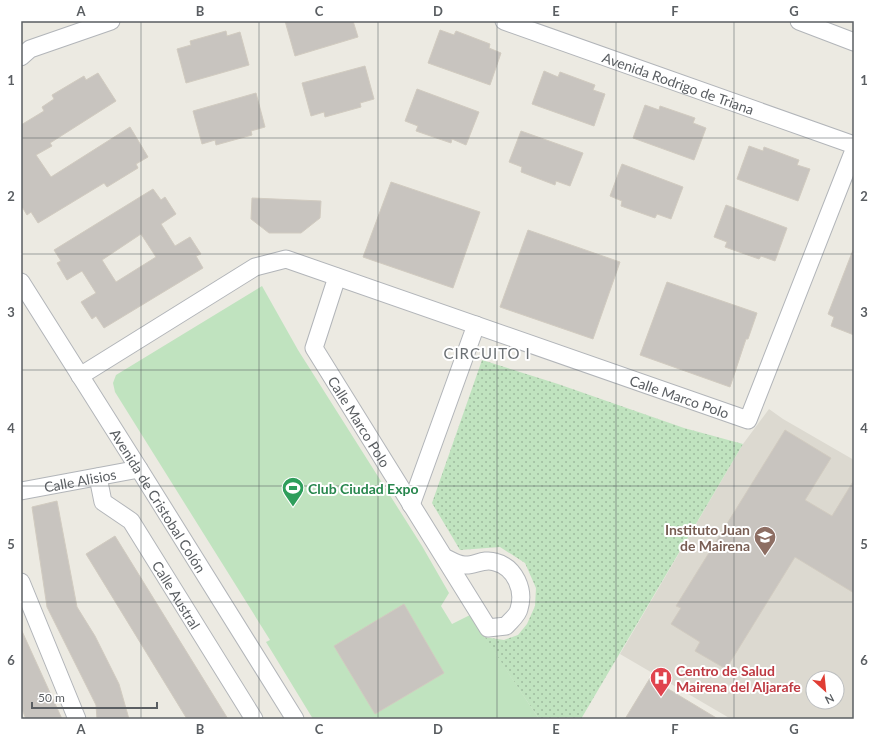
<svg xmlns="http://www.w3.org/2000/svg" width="875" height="740" font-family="Lato,sans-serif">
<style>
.education{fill:#dcd9d0;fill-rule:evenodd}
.park{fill:url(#park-dots)}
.garden{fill:#c0e3bf}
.building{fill:#c8c4bf;stroke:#d1cbc0;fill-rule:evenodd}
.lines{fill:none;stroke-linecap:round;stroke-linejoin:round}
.minor-casing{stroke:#b2b5b9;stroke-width:19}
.minor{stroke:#fff;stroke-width:17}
.grid{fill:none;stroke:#5a5e62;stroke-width:1;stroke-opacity:0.55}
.labels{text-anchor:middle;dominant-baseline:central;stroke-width:4;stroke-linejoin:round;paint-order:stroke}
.street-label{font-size:14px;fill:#5a5e62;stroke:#fff}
.leisure-label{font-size:14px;font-weight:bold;fill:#27864d;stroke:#fff;text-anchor:start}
.education-label{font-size:14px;font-weight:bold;fill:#785e54;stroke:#fff;text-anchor:end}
.health-label{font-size:14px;font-weight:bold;fill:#be3a42;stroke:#fff;text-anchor:start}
.neighbourhood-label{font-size:15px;letter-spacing:1px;fill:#6b7074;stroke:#fff}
.neatline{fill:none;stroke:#5a5e62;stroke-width:1.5}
.grid-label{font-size:13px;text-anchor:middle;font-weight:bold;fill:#5a5e62}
</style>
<defs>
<pattern id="park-dots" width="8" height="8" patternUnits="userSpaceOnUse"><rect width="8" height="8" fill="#c0e3bf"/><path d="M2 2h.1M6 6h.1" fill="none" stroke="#9fbb9f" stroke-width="1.8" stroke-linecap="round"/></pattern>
</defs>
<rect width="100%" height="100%" fill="#eceae2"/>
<!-- education -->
<path class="education" d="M769 409 783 419 854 460V719H731L620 654 743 444ZM813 678H837V702H813Z"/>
<!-- park -->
<path class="park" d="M482 360 558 384 684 428 743 444 581 719H539L484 637 504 640 518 635 527 624 535 606 536 588 525 563 500 547 460 550 432 503Z"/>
<!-- garden -->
<path class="garden" d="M262 286 298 350 422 546 449 593 441 606 452 624 470 615 539 719H313L266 642 270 640 115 392 113 383 116 375Z"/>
<!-- building -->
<g class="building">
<path d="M285 21H353L358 37 295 56Z"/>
<path d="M440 30 454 35 456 31 490 44 489 48 501 53 490 85 428 63Z"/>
<path d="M226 31 227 36 240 32 249 65 186 83 177 49 191 45 190 41Z"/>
<path d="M365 66 374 99 360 103 361 107 325 117 324 112 311 116 302 83Z"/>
<path d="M544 71 558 77 560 72 595 85 593 90 605 94 594 126 532 104Z"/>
<path d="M98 73 116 101 50 143 52 146 36 155 51 177 130 127 148 157 136 164 138 168 107 187 104 183 38 223 31 212 27 215 21 205V125L44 111 42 107 54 99 52 95 84 76 86 80Z"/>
<path d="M417 89 479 112 466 145 452 139 451 143 416 131 418 126 405 121Z"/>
<path d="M256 93 265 127 251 131 252 135 216 145 215 140 202 144 193 111Z"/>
<path d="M645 105 659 110 660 106 695 118 693 123 706 128 694 160 633 138Z"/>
<path d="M521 131 583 153 570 186 556 181 555 185 521 172 522 167 509 162Z"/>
<path d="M749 146 763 151 764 147 799 160 797 165 810 169 798 201 737 179Z"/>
<path d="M622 164 683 187 671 219 657 214 655 218 621 206 622 201 610 196Z"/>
<path d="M391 182 480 212 453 288 363 257Z"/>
<path d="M153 189 161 200 165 197 176 214 161 224 175 246 190 237 201 254 196 256 203 268 104 328 96 316 92 319 81 302 96 293 82 271 67 280 57 263 61 261 54 250ZM141 234 156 257 116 282 102 260Z"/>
<path d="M252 198 321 201 320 218 301 233H269L251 219Z"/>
<path d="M726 205 787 228 775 261 761 256 759 259 725 247 727 242 714 237Z"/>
<path d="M528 230 620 262 593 339 500 307Z"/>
<path d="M853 250H854V335L831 326 834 317 828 314Z"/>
<path d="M667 282 757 313 748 339H746L730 387 640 355Z"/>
<path d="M785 430 831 458 805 500 832 516 854 480V593L795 557 726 669 695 651 700 642 671 624 681 608 676 606Z"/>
<path d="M57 501 77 607 95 636 119 684 129 719H97L96 705 47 607 32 507Z"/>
<path d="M115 536 228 719H187L86 554Z"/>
<path d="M404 604 444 673 375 714 334 646Z"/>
<path d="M21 629 62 719H26L21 707Z"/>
<path d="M650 678 718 719H625Z"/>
</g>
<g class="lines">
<!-- minor casing -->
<g class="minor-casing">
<g id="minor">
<path id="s1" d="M504 21 854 145"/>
<path d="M799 21 854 42"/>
<path d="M21 57 30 49 111 21"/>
<path id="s2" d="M337 277 314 348 488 628 506 626C510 621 518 615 519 609 525 590 515 567 495 562 484 558 474 566 465 565 458 565 450 560 444 557"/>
<path id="s3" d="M21 282 139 469 295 719"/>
<path id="s4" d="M80 376 255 267 286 259 748 420 854 150"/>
<path id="s5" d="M98 477 103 502 131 521 254 719"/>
<path id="s6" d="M21 491 139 469"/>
<path d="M411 505 476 325"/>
<path d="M21 582 77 719"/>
</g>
</g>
<!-- minor -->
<use href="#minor" class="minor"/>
</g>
<!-- grid -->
<path class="grid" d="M141 21V719M259 21V719M378 21V719M497 21V719M616 21V719M734 21V719M21 138H854M21 254H854M21 370H854M21 486H854M21 602H854"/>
<!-- icons -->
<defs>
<g id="stadium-pin" transform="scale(1.15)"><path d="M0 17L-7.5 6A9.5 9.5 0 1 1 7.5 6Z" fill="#2e9e5b" stroke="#fff"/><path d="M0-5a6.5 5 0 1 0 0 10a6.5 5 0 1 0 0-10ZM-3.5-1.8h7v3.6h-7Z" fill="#fff"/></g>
<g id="school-pin" transform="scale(1.15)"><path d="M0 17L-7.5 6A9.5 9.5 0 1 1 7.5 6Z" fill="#8d6e63" stroke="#fff"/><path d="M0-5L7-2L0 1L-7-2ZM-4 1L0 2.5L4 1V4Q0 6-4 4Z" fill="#fff"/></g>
<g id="hospital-pin" transform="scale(1.15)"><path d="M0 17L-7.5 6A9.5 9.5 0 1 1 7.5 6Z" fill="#e0444e" stroke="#fff"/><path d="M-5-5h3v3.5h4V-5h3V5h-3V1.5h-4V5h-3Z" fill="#fff"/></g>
</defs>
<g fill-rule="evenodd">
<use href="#stadium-pin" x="293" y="488"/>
<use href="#school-pin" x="765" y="537"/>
<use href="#hospital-pin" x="661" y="678"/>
</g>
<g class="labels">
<!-- street labels -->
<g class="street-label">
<text stroke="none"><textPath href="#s1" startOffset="185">Avenida Rodrigo de Triana</textPath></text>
<text stroke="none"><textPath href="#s4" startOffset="655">Calle Marco Polo</textPath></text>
<text stroke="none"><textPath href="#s2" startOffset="161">Calle Marco Polo</textPath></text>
<text stroke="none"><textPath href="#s6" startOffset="60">Calle Alisios</textPath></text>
<text stroke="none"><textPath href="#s3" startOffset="258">Avenida de Cristobal Colón</textPath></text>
<text stroke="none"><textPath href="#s5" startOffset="146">Calle Austral</textPath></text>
</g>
<!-- leisure labels -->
<g class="leisure-label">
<text x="308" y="488">Club Ciudad Expo</text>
</g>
<!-- education labels -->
<g class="education-label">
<text x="750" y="529">Instituto Juan<tspan x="750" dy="16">de Mairena</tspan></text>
</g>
<!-- health labels -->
<g class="health-label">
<text x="676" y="670">Centro de Salud<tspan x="676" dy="16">Mairena del Aljarafe</tspan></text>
</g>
<!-- neighbourhood labels -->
<g class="neighbourhood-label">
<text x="487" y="353">CIRCUITO I</text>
</g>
</g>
<!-- border -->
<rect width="875" height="740" fill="none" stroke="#ffffff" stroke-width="44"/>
<!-- north arrow -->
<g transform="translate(825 690) rotate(153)"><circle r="19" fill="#ffffff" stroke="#bdbfc0"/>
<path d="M0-3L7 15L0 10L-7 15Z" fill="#e03d34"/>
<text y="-6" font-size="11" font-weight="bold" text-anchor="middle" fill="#5a5e62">N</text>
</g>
<!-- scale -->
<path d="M32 702v6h125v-6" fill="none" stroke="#5a5e62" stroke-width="2"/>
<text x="38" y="702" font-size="12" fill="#5a5e62" stroke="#ffffff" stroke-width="3" paint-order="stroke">50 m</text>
<rect x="22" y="22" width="831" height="696" class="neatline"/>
<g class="grid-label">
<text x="81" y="16">A</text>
<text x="200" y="16">B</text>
<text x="319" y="16">C</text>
<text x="438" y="16">D</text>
<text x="556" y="16">E</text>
<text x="675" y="16">F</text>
<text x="794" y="16">G</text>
<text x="11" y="85">1</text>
<text x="864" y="85">1</text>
<text x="11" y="201">2</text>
<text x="864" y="201">2</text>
<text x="11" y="317">3</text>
<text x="864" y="317">3</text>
<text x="11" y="433">4</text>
<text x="864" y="433">4</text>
<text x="11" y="549">5</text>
<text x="864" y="549">5</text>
<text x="11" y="665">6</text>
<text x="864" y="665">6</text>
<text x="81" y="734">A</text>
<text x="200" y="734">B</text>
<text x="319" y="734">C</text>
<text x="438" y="734">D</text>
<text x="556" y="734">E</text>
<text x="675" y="734">F</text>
<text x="794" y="734">G</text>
</g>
</svg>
